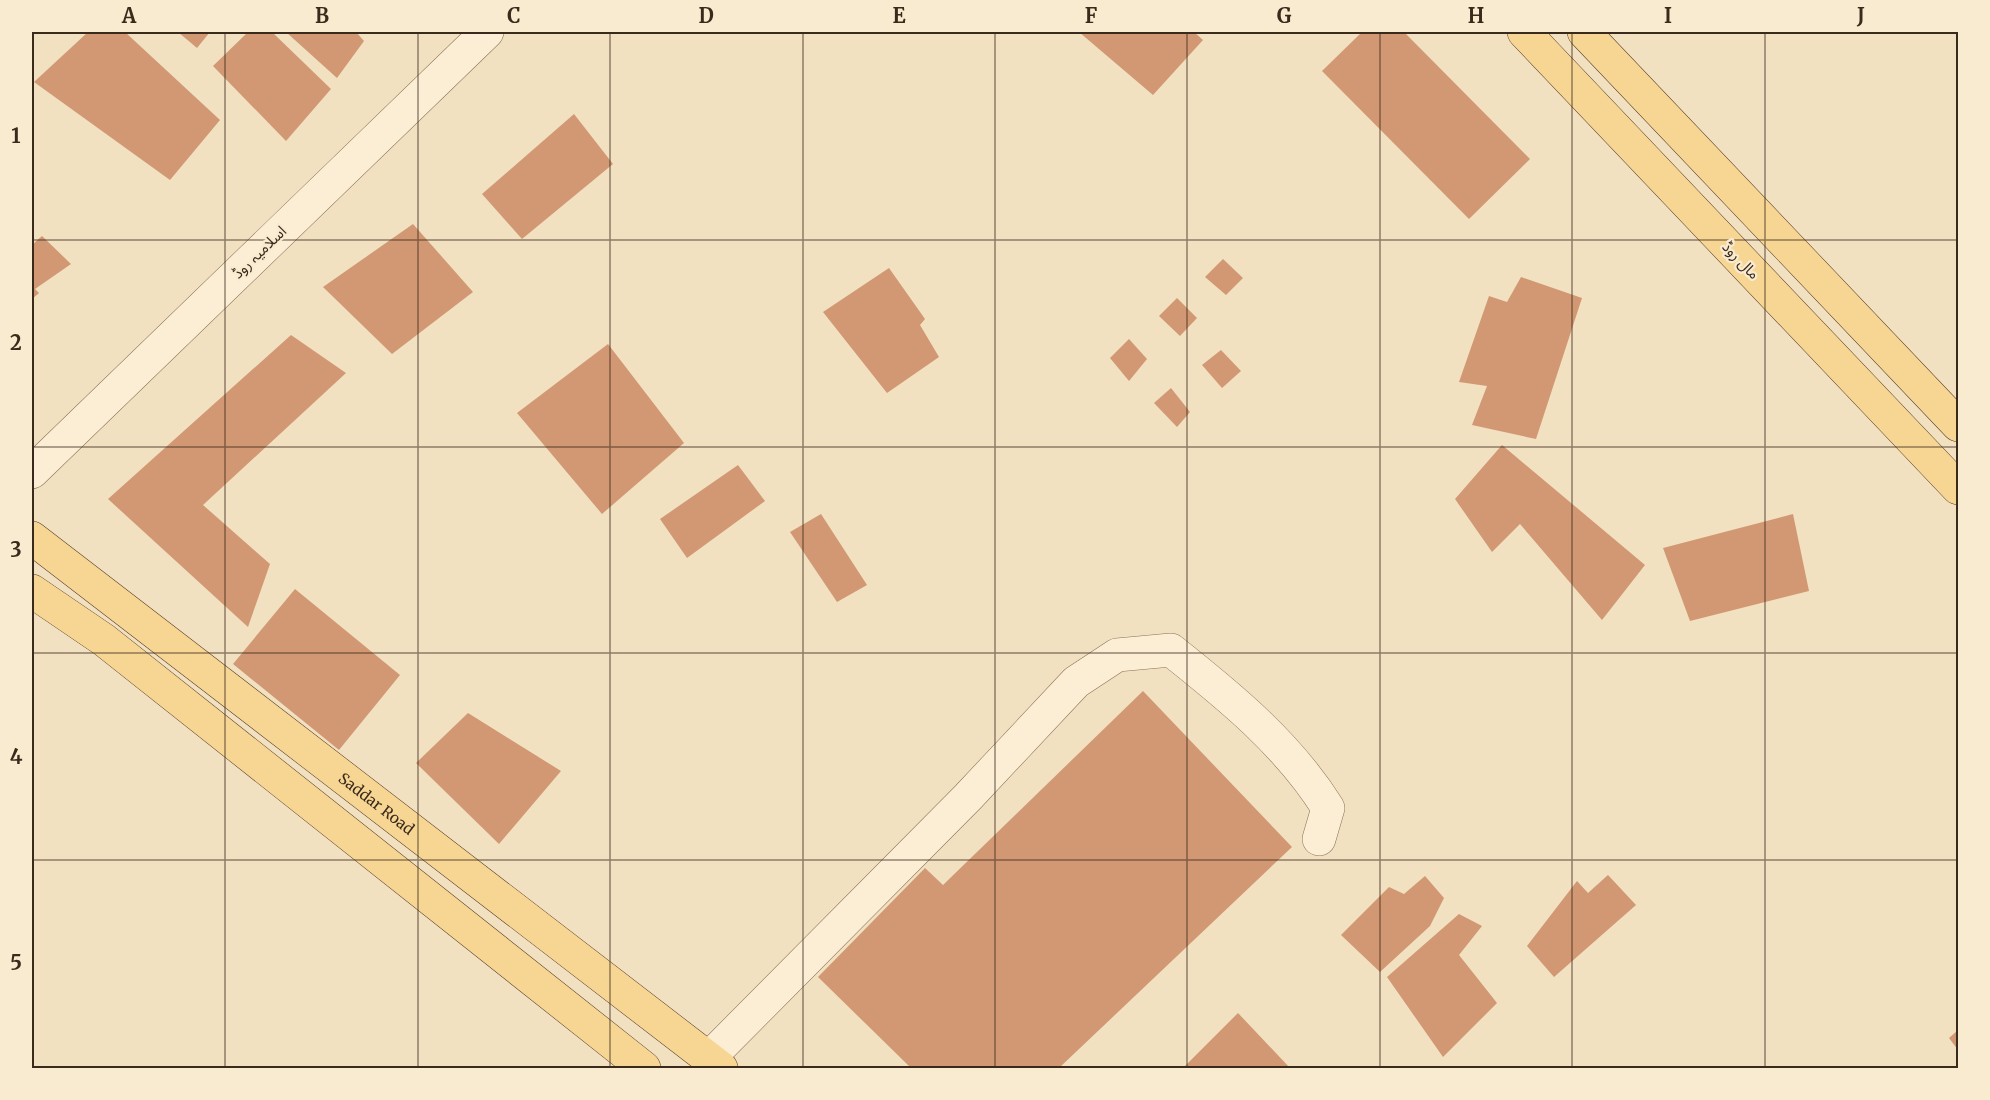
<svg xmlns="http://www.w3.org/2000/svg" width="1990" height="1100" font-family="Merriweather,'Noto Sans Arabic',serif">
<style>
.building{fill:#d29873}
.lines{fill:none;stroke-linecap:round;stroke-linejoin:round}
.minor-casing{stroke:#8b7156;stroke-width:34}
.major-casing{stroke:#593f2b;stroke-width:34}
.minor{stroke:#fbeed4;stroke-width:33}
.major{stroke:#f7d694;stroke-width:33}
.grid{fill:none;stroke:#3a2a1c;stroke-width:1.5;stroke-opacity:0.55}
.labels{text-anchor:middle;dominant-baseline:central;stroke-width:4.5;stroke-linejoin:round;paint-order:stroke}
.street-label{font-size:15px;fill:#3a2a1c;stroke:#f8ebd0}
.neatline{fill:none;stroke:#3a2a1c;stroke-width:2}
.grid-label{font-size:20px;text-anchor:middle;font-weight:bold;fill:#3a2a1c}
</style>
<rect width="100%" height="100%" fill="#f1e1c0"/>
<!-- building -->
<g class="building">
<path d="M88 32H125L220 120 170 180 34 82Z"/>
<path d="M178 32H210L197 48Z"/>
<path d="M248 32H272L331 89 286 141 213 66Z"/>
<path d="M286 32H356L364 41 337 78Z"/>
<path d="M1079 32H1194L1203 40 1153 95Z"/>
<path d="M1362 32H1404L1530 159 1469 219 1322 71Z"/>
<path d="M574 114 613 164 522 239 482 194Z"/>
<path d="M413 224 473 292 392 354 323 287Z"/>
<path d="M42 236 71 264 35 289 39 293 32 299V245Z"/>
<path d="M1223 259 1243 278 1226 295 1205 277Z"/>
<path d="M889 268 925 319 920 325 939 357 887 393 823 312Z"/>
<path d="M1521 277 1582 298 1536 439 1472 425 1487 386 1459 382 1489 296 1507 302Z"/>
<path d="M1177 298 1197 318 1180 336 1159 316Z"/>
<path d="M291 335 346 373 203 505 270 564 248 627 108 499Z"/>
<path d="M1129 339 1147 359 1129 381 1110 358Z"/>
<path d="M608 344 684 443 602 514 517 413Z"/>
<path d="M1221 350 1241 371 1222 388 1202 365Z"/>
<path d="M1171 388 1190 412 1177 427 1154 403Z"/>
<path d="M1502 445 1645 565 1602 620 1520 524 1492 552 1455 499Z"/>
<path d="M738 465 765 501 687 558 660 519Z"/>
<path d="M821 514 867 585 837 602 790 532Z"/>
<path d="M1793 514 1809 591 1690 621 1663 548Z"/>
<path d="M295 589 400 675 339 750 233 664Z"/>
<path d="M1143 691 1292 847 1059 1068H911L818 977 925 868 943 885Z"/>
<path d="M468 713 561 771 499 844 416 763Z"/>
<path d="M1608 875 1636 905 1554 977 1527 946 1577 881 1588 893Z"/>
<path d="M1425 876 1444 898 1430 926 1380 972 1341 935 1389 887 1404 894Z"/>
<path d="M1459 914 1482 926 1459 955 1497 1003 1443 1057 1387 977Z"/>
<path d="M1238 1013 1290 1068H1183Z"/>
<path d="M1958 1030V1050L1949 1038Z"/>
</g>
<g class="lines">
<!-- minor casing -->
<g class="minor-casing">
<g id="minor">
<path d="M32 472 487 32"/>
<path d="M709 1058 968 797 1076 682 1117 655 1171 650C1229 696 1288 744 1328 808L1319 839"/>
</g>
</g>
<!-- major casing -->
<g class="major-casing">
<g id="major">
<path d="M1524 32 1958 488"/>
<path d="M1584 32 1958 425"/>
<path id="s1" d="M32 538 721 1068"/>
<path d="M32 591 104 640 644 1068"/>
</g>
</g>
<!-- minor -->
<use href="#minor" class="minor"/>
<!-- major -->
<use href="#major" class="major"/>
</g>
<!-- grid -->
<path class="grid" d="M225 32V1068M418 32V1068M610 32V1068M803 32V1068M995 32V1068M1187 32V1068M1380 32V1068M1572 32V1068M1765 32V1068M32 240H1958M32 447H1958M32 653H1958M32 860H1958"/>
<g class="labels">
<!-- street labels -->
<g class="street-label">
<text transform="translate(259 252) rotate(-44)">اسلامیہ روڈ</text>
<text transform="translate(1741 260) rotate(46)">مال روڈ</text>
<text stroke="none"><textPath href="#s1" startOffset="435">Saddar Road</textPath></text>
</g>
</g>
<!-- border -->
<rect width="1990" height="1100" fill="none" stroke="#f8ebd0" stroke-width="66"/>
<rect x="33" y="33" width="1924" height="1034" class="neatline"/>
<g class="grid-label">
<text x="129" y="23">A</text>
<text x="322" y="23">B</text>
<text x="514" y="23">C</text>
<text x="706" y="23">D</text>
<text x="899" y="23">E</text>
<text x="1091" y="23">F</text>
<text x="1284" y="23">G</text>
<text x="1476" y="23">H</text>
<text x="1668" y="23">I</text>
<text x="1861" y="23">J</text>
<text x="16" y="143">1</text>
<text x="16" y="350">2</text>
<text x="16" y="557">3</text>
<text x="16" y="764">4</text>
<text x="16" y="970">5</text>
</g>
</svg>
